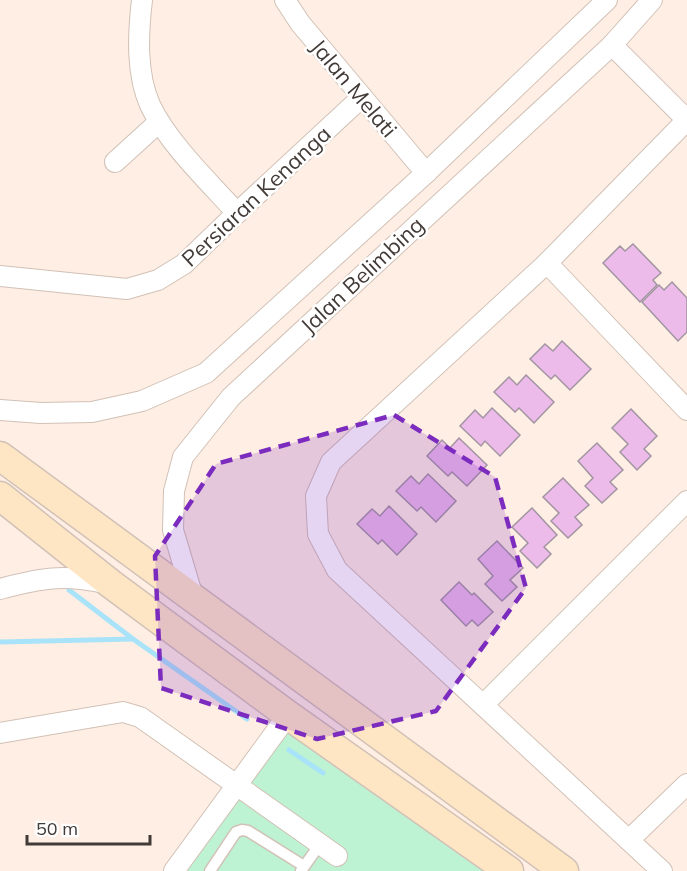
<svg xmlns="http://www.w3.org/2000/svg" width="687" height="871" font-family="Mulish,sans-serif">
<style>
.green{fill:#bdf3d2}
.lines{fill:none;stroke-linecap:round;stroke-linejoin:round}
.stream{stroke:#a9e3f9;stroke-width:5}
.building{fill:#ecbbea;stroke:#a295a2;stroke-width:1.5}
.lane-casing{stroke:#d1c1b6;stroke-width:13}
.street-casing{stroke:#d1c1b6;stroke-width:22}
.secondary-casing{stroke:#d1c1b6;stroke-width:31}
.lane{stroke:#fff;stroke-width:10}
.street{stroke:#fff;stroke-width:20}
.secondary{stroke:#fee6c5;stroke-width:28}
.marked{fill:#7b2cbf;fill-opacity:0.2;stroke:#7b2cbf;stroke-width:4.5;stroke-dasharray:12 8;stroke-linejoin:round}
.labels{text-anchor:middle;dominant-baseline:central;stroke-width:5;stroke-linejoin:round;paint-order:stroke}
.street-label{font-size:22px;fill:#413a36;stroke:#fff}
</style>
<rect width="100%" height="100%" fill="#ffeee3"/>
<!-- green -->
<path class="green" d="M288 715 488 871H174Z"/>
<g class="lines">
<!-- stream -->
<g class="stream">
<path d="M69 590 133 639 247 719"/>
<path d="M0 642 133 639"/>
<path d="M289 750 323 773"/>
</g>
</g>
<!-- building -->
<g class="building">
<path d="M633 244 661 273 653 280 657 285 640 302 603 263 620 246 625 251Z"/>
<path d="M672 282 687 298V332L678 341 642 302 659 285 664 290Z"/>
<path d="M562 341 591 369 570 390 555 375 551 379 530 359 545 344 553 351Z"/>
<path d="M526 375 554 402 534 423 519 408 515 412 494 392 509 377 517 385Z"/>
<path d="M492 408 520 435 500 456 485 441 481 446 460 426 475 410 483 418Z"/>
<path d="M631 409 657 436 644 449 651 456 637 470 620 452 628 444 612 428Z"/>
<path d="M459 438 487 465 467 486 452 472 448 476 427 456 442 440 450 448Z"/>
<path d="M597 443 623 470 610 482 617 489 602 503 585 486 593 478 578 461Z"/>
<path d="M428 474 456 501 436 522 421 507 417 511 396 491 411 476 419 484Z"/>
<path d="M563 478 589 505 575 517 582 525 568 538 551 521 559 513 543 497Z"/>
<path d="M389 506 417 534 397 555 382 540 378 544 357 524 372 509 380 516Z"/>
<path d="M532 508 557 535 544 547 551 554 537 568 520 551 528 543 512 527Z"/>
<path d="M497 541 523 568 510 580 517 587 502 601 485 584 493 576 478 559Z"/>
<path d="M459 582 472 595 474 593 493 612 478 626 472 620 466 626 441 600Z"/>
</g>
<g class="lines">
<!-- lane casing -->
<g class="lane-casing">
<g id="lane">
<path d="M210 871 236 832 242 830 248 831 304 866"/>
<path d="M301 871 320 844"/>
</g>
</g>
<!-- street casing -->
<g class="street-casing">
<g id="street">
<path d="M142 0C138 34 136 73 150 105 168 143 208 181 237 213"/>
<path d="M285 0 300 23 426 173"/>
<path d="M612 45 687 120"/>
<path d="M115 162 159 122"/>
<path d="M547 263 687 410"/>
<path d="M0 276 127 289 158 280 184 264 237 213 362 97"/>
<path d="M0 410 41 413 92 412 142 401 206 373 426 173 607 0"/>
<path d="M0 589C41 578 63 574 105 583"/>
<path d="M193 597 173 530 174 491 183 457 231 397 612 45 652 0"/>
<path d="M483 705 687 501"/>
<path d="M0 733 123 712 140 717 337 856"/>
<path d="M629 840 687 784"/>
<path d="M174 871 288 715"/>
<path d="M662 871 337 570 318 534 316 496 331 462 547 263 687 120"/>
</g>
</g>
<!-- secondary casing -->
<g class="secondary-casing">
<g id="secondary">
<path d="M0 456 564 871"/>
<path d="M0 496 111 584 288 715 509 871"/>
</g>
</g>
<!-- lane -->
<use href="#lane" class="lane"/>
<!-- street -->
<use href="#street" class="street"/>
<!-- secondary -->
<use href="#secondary" class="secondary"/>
</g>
<!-- marked area -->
<path class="marked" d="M394 415 495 477 526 588 436 711 317 739 161 688 155 556 216 464Z"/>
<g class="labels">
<!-- street labels -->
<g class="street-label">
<text transform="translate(354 88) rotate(50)">Jalan Melati</text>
<text transform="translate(256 196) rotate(-43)">Persiaran Kenanga</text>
<text transform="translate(362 275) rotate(-43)">Jalan Belimbing</text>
</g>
</g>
<!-- scale -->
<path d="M27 835v9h123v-9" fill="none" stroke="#413a36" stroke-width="3"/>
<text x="36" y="835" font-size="18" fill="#413a36" stroke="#ffffff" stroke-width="4.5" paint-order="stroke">50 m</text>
</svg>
